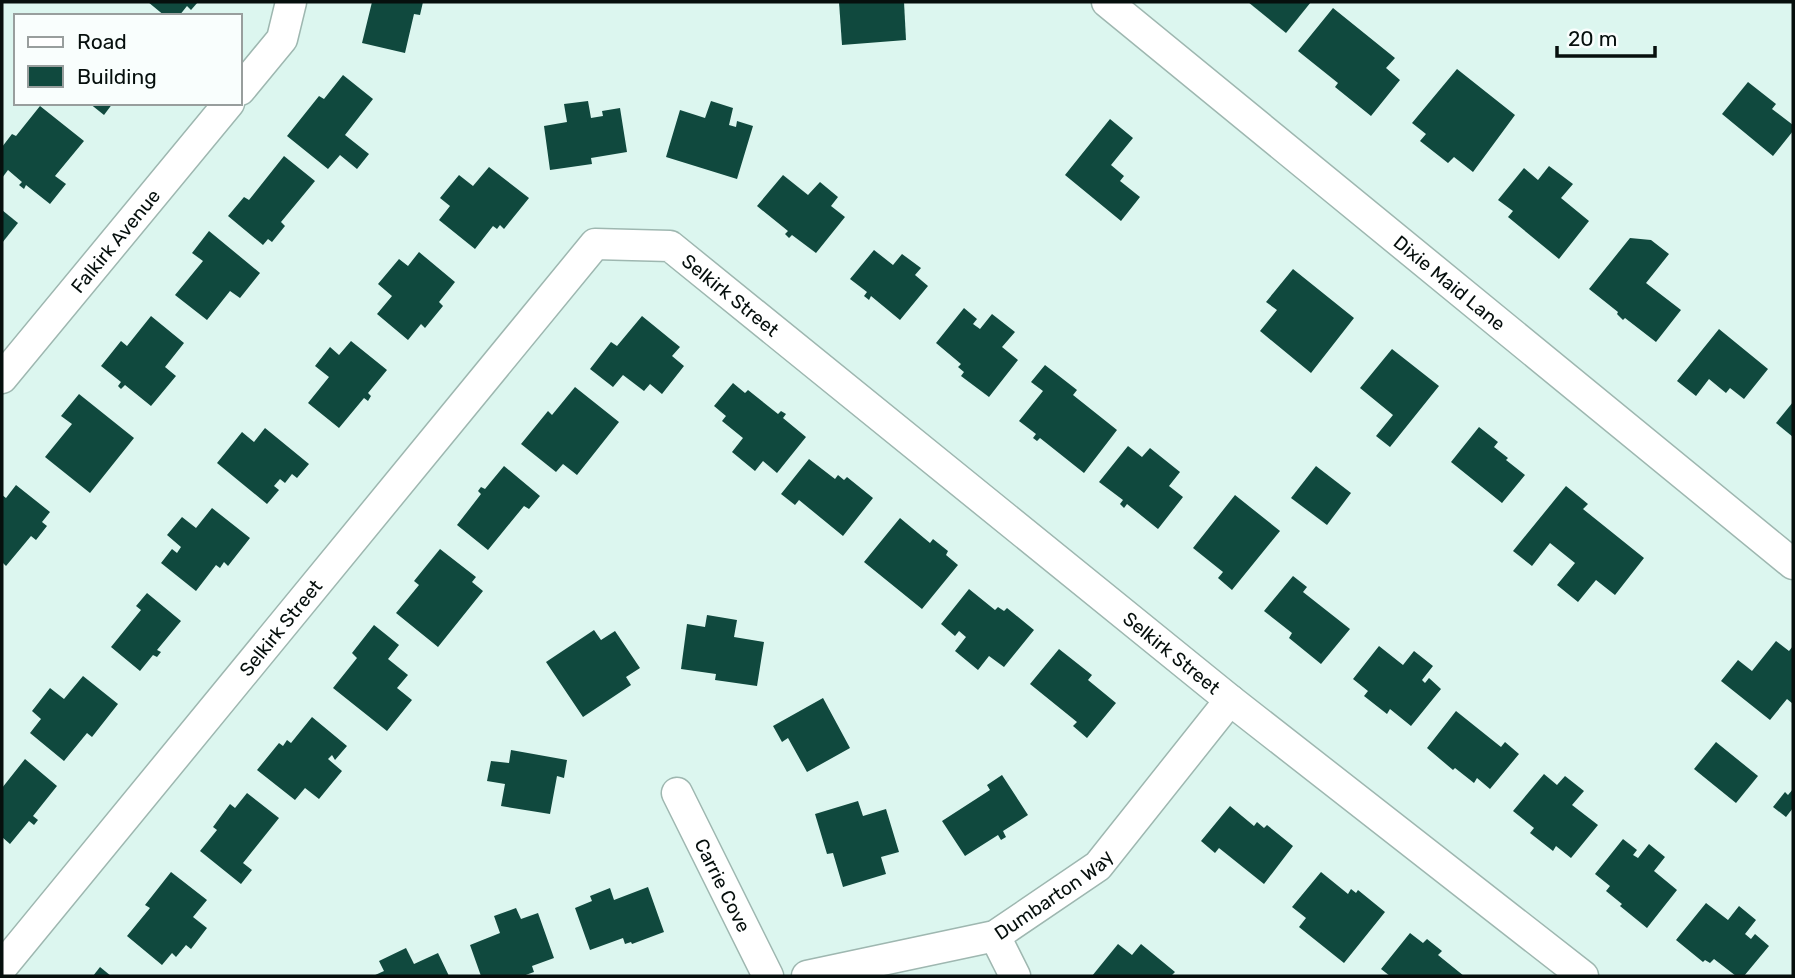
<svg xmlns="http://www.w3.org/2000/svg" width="1795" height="978" font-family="Rubik,sans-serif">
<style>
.building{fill:#10493e}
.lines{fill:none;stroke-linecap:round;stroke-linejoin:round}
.street-casing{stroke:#9eb7b0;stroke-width:33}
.street{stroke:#fff;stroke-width:30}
.labels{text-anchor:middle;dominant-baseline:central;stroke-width:7;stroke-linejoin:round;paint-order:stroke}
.street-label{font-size:19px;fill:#060f0d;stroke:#f9fefd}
</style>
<rect width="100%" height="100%" fill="#dcf6ef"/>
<!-- building -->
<g class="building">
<path d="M148 2H198L191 10 187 6 179 16H165Z"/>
<path d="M372 2H423L420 15 414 14 405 53 362 43Z"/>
<path d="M839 2H904L906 40 842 45Z"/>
<path d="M1248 2H1311L1286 33Z"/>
<path d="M1333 8 1395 58 1386 68 1400 80 1371 116 1335 87 1338 83 1298 51Z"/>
<path d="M1457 69 1515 115 1473 172 1454 157 1448 163 1420 141 1426 134 1412 123Z"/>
<path d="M343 75 373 99 345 135 369 154 357 169 340 155 328 169 287 136 319 96 324 99Z"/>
<path d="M1748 82 1776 104 1772 109 1793 125V131L1773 156 1722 114Z"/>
<path d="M588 101 591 118 603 116 602 111 620 108 627 152 591 158 592 164 550 170 544 126 567 122 564 104Z"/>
<path d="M711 101 733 108 729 125 736 127 737 121 753 126 737 179 666 157 680 110 705 118Z"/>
<path d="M89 103H113L104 115Z"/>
<path d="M40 106 84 141 55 176 66 184 50 204 26 185 24 189 19 185 22 182 8 170 2 178V147L12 134 16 136Z"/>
<path d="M1110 119 1133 138 1111 165 1124 176 1120 181 1140 197 1121 221 1065 175Z"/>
<path d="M284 156 315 181 281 222 285 226 272 242 268 239 263 245 228 216 244 197 249 200Z"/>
<path d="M1549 166 1573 184 1561 198 1589 221 1559 259 1508 217 1513 211 1498 200 1524 168 1538 180Z"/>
<path d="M489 167 529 198 504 229 500 225 497 229 493 226 475 249 439 220 450 206 440 198 459 175 473 186Z"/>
<path d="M783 175 808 195 820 182 838 197 831 206 845 217 816 253 792 235 789 238 785 234 788 231 757 206Z"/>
<path d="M2 210 18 223 2 243Z"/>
<path d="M209 231 260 273 240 298 230 291 207 320 175 295 203 261 192 253Z"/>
<path d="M1630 238 1651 240 1669 254 1646 283 1681 310 1656 342 1625 318 1623 320 1617 314 1618 312 1589 289Z"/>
<path d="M874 250 893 265 902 254 921 268 915 275 928 286 900 320 871 296 869 300 864 296 867 292 850 279Z"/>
<path d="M419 252 455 282 439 302 443 306 425 328 421 324 408 340 377 314 392 296 378 284 399 259 408 266Z"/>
<path d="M1293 269 1354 318 1311 373 1260 331 1277 310 1266 302Z"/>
<path d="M964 308 977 319 973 324 980 329 992 314 1015 332 1002 347 1018 360 989 397 961 376 964 372 958 367 961 364 936 343Z"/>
<path d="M151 316 184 343 165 367 176 376 151 406 125 385 121 389 118 386 121 382 101 366 121 341 127 346Z"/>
<path d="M642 316 680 347 672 356 684 366 662 394 650 384 644 391 623 375 613 387 590 369 611 342 617 346Z"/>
<path d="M1719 329 1768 369 1744 399 1730 388 1726 393 1709 379 1696 396 1677 381Z"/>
<path d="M351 341 387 370 368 393 371 396 368 401 364 398 339 428 308 403 329 377 315 366 330 347 339 355Z"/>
<path d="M1392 349 1439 386 1390 447 1376 436 1393 415 1360 388Z"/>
<path d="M1045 365 1077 390 1073 395 1117 430 1084 473 1040 438 1037 441 1033 438 1036 434 1019 421 1043 391 1031 382Z"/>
<path d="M733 383 745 393 748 390 778 414 781 411 786 414 783 418 806 437 777 473 763 461 755 471 732 452 743 438 722 421 726 416 714 406Z"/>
<path d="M575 387 619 422 577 475 563 464 556 472 521 444 548 411 552 415Z"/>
<path d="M79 394 134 438 90 493 45 457 72 424 61 416Z"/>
<path d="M1793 402V437L1776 423Z"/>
<path d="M1479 427 1498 442 1494 447 1508 458 1506 460 1525 475 1502 503 1451 462Z"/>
<path d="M265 428 309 464 297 478 292 474 285 483 280 479 274 486 279 490 267 504 217 463 242 432 254 442Z"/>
<path d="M1128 446 1142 457 1150 448 1180 472 1169 486 1183 497 1158 529 1127 504 1124 508 1120 504 1123 500 1099 482Z"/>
<path d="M809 459 835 479 838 475 844 480 847 477 873 498 843 536 799 500 795 505 781 494Z"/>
<path d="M504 466 540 496 529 509 524 506 488 550 457 525 481 494 478 491 481 487 485 489Z"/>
<path d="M1316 466 1351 493 1327 525 1291 498Z"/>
<path d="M16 485 50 512 42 522 47 526 36 540 31 536 6 566 2 562V495L6 498Z"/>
<path d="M1566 486 1588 504 1583 509 1644 558 1615 595 1596 580 1578 602 1557 585 1575 563 1550 543 1532 566 1513 551Z"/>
<path d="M1235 495 1280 531 1232 590 1218 578 1223 572 1193 548Z"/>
<path d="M212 508 250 538 228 566 224 562 220 568 216 565 196 591 161 563 172 549 177 553 181 547 167 535 182 517 196 528Z"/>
<path d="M900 518 930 543 933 539 948 551 946 555 958 565 922 609 864 562Z"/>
<path d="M440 549 476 577 472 582 483 591 438 647 396 613 419 585 414 581Z"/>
<path d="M1293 576 1307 587 1303 592 1350 629 1321 664 1289 638 1292 633 1264 611Z"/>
<path d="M969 589 995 610 998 607 1004 611 1007 608 1034 630 1004 667 989 656 978 670 955 651 966 637 959 631 955 636 941 624Z"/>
<path d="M147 593 181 621 157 650 161 652 157 657 153 655 140 671 111 647 141 610 136 606Z"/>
<path d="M707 615 737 620 734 637 764 642 757 686 715 680 716 674 681 669 687 624 705 627Z"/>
<path d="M374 625 399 645 388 659 408 675 397 688 412 700 387 731 333 688 357 658 352 653Z"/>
<path d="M594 630 601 640 615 631 640 668 626 677 631 685 583 717 546 662Z"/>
<path d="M1776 641 1789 651 1793 646V704L1787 699 1770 720 1721 681 1738 660 1752 671Z"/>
<path d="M1379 646 1403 665 1414 651 1433 666 1422 680 1425 683 1429 678 1441 689 1411 726 1390 709 1387 714 1364 696 1368 691 1353 679Z"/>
<path d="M1059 649 1092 675 1088 680 1116 703 1087 738 1073 726 1077 722 1030 684Z"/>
<path d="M83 676 118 704 92 737 87 733 64 761 30 733 41 719 32 711 50 688 64 699Z"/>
<path d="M823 698 850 748 807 772 788 738 782 742 773 726Z"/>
<path d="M1456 711 1501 747 1505 742 1519 754 1490 789 1477 778 1474 783 1455 768 1453 770 1427 748Z"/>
<path d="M312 717 347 746 335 760 332 755 328 759 342 771 319 799 305 788 295 800 257 770 279 743 283 746 287 740 291 743Z"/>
<path d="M1716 742 1758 776 1736 803 1694 769Z"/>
<path d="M511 750 567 760 564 778 557 776 550 814 501 806 505 784 487 781 491 761 509 763Z"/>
<path d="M25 759 57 786 33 816 38 820 34 825 29 821 10 844 2 837V788Z"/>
<path d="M1544 774 1557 785 1565 776 1584 791 1572 805 1598 825 1571 858 1556 846 1553 851 1530 833 1534 828 1513 811Z"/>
<path d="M1002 775 1028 815 1003 831 1006 837 1001 840 998 835 965 856 942 821 990 790 987 785Z"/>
<path d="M1793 789V808L1786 817 1773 807 1785 792 1788 795Z"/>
<path d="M247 793 279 818 243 863 252 870 241 884 200 851 217 830 213 827 230 804 235 808Z"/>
<path d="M858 801 863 816 886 809 899 852 881 857 886 874 843 887 833 853 827 854 815 814Z"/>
<path d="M1230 806 1254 826 1257 822 1264 828 1267 825 1293 846 1264 884 1219 848 1215 853 1201 841Z"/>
<path d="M1623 839 1637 850 1633 855 1638 858 1649 844 1665 857 1654 871 1677 890 1647 928 1620 906 1622 904 1606 891 1610 886 1595 874Z"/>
<path d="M171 872 207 900 193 917 207 928 191 949 186 945 176 957 172 953 162 965 127 936 150 908 145 905Z"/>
<path d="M1321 872 1348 894 1351 889 1356 893 1358 890 1385 912 1344 963 1299 927 1306 918 1292 907Z"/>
<path d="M648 887 664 932 632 944 631 942 625 944 623 938 590 950 575 908 592 901 590 896 610 888 614 900Z"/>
<path d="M1706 903 1728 920 1739 906 1756 920 1745 934 1751 939 1755 934 1769 946 1744 976H1736L1714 959 1710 963 1705 960 1703 962 1676 940Z"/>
<path d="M516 908 521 919 538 913 554 958 532 966 534 972 523 976H481L470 945 500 933 494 916Z"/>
<path d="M1410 933 1423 943 1427 939 1442 951 1438 955 1464 976H1390L1381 969Z"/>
<path d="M1118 944 1132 955 1141 944 1175 972 1171 976H1092Z"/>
<path d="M406 948 414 964 438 953 449 976H373L384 971 379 961Z"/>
<path d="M100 967 111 976H93Z"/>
</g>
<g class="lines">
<!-- street casing -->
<g class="street-casing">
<g id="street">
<path id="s1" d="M1107 2 1793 564"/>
<path d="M240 90 282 39 291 2"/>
<path id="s2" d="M2 378 229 103"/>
<path id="s3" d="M677 793 768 976"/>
<path d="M995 936 1015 976"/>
<path id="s4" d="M2 967 595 244 670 246 1230 700 1583 976"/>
<path id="s5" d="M807 976 995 936 1098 866 1230 700"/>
</g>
</g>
<!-- street -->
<use href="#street" class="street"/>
</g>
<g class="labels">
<!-- street labels -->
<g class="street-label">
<text stroke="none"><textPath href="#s2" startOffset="178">Falkirk Avenue</textPath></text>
<text stroke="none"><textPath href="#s1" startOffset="443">Dixie Maid Lane</textPath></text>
<text stroke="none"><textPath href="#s4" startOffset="1088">Selkirk Street</textPath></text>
<text stroke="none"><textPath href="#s4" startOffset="439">Selkirk Street</textPath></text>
<text stroke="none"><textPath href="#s4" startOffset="1656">Selkirk Street</textPath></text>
<text stroke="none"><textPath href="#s3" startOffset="103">Carrie Cove</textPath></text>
<text stroke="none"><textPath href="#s5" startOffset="264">Dumbarton Way</textPath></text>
</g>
</g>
<!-- border -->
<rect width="1795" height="978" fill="none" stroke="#060f0d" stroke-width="7"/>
<!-- legend -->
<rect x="14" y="14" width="228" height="91" fill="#f9fefd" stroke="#989e9d" stroke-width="2"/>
<rect x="28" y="37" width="35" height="10" fill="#ffffff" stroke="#989e9d" stroke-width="2"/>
<text x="77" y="49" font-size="21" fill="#060f0d">Road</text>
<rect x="28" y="66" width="35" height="21" fill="#10493e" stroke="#989e9d" stroke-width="2"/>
<text x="77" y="84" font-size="21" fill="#060f0d">Building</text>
<!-- scale -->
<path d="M1557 46v10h98v-10" fill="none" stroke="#060f0d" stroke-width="3.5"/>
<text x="1568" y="46" font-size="21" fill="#060f0d" stroke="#f9fefd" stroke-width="5" paint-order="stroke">20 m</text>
</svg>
